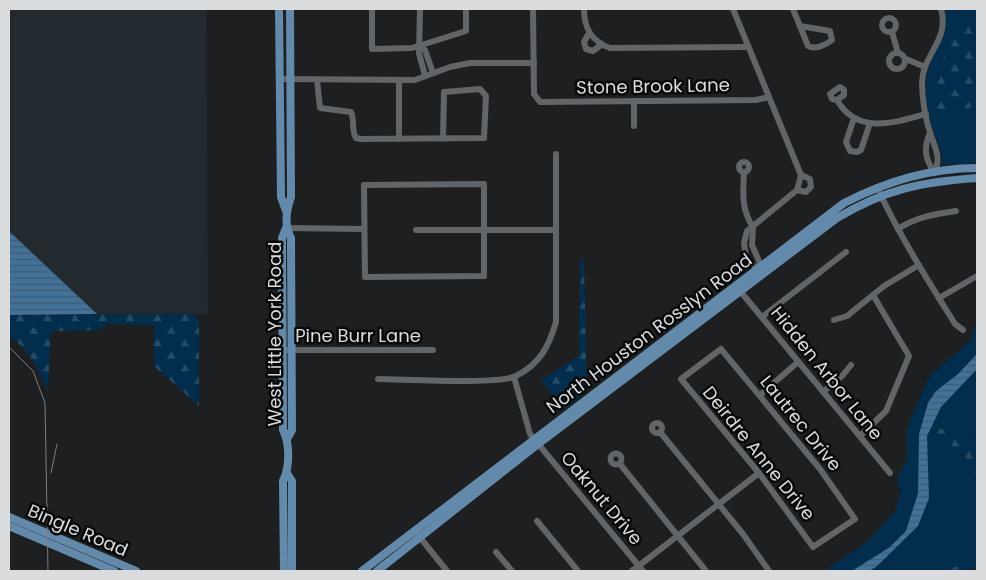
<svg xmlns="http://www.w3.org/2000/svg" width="986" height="580" font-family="Poppins,sans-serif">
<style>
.built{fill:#232a2f}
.green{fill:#022d4c}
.forest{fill:url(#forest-firs)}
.water{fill:url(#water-rules)}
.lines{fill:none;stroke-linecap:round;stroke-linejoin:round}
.minor{stroke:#626567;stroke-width:6}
.major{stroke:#648aab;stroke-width:8}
.rail{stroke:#7c7e80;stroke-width:1}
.labels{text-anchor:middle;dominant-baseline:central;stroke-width:5;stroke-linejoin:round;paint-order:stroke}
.street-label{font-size:18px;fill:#dadcdd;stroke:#080909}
</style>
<defs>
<pattern id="forest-firs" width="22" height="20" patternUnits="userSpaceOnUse" patternTransform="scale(1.25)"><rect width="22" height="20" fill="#022d4c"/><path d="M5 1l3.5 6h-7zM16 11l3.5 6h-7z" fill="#264b65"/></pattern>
<pattern id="water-rules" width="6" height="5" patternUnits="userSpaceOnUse" patternTransform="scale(1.25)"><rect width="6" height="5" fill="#437198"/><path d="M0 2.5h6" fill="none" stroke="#425c71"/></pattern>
</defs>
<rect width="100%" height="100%" fill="#1d1f21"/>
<!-- built -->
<path class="built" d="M9 9H206L208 314H97L9 231Z"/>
<!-- green -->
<g class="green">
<path d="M949 9H977V163L945 165 942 164C942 147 936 142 932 127 928 114 924 94 926 81 928 55 951 39 945 12Z"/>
<path d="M977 323V437L967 438 947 428C952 447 959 447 969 463L965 469 972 482 977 485V556L946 571H824L867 542 895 511 901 489 897 486 899 473 907 460V428L930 375 969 342Z"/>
</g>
<!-- forest -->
<g class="forest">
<path d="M969 16 976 19 970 31 977 35V103L956 115 945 116C908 94 961 41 959 19Z"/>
<path d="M580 260H584L587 391 564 410 541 380 579 356Z"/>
<path d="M191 314 199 320V406L154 366V325L107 324 100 330 51 331 48 391C37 368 30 350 9 336V315Z"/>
<path d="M948 428 967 438 977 437V485L972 482 965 469 969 463 963 454 954 452 951 443 937 435 939 429Z"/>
<path d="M977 556V566L968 571H946Z"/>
</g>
<!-- water -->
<g class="water">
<path d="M9 231 97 314 9 315Z"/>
<path d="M977 354V369L941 407 927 436 929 498 918 526 876 567 869 571H852L890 547 906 531 918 493 919 434 928 403 936 391 958 374Z"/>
</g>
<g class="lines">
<!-- minor -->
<g class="minor">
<path d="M372 9V49L412 48 466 31V9"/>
<path d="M420 9 419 53 425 76"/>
<path d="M533 9 534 94 540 102 756 100 769 97"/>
<path d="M584 9C584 28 591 41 610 48L748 47"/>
<path d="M733 9 801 175 797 190 747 231 744 243 746 257 759 271"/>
<path d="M793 9 808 46C815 50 826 45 832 40L830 31 800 26"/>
<circle cx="889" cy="25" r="7"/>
<path d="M892 32 898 53"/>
<path d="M589 33 584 42 586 49 593 51 601 45"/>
<path d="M420 46 425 50 433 73"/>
<circle cx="897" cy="61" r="8"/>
<path d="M906 59 925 67"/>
<path d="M280 79 415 80 450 67 470 63H534"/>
<path d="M317 80 320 108 351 112C355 120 351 130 356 138L361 139 484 138 486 96 480 89 444 92 443 139"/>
<path d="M399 80V139"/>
<path d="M837 100 844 95V90L840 87 830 94 832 99 837 100C857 135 894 123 926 114"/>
<path d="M634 101V126"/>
<path d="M854 118 846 142 850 151 857 152 861 150 870 123"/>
<path d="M930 133C923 148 925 160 935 173 941 153 935 150 930 132 925 118 922 97 922 82 923 54 950 40 941 9"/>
<circle cx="744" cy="167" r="5"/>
<path d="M744 172C743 192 741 209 753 227"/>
<path d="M484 184V276L365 277 364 185Z"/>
<path d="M877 187C899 235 927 279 955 324L963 330"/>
<path d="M797 190 806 192 811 187 810 179 801 175"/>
<path d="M753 227 752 245 762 268"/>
<path d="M286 228 364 229"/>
<path d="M898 229C916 217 935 214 956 211"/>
<path d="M416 230H556"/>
<path d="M741 292 890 473"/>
<path d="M939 298 977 276"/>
<path d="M762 317 846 252"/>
<path d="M834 320 847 316 884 286 919 265"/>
<path d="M721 349 820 469 855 519 813 547 759 473 681 379Z"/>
<path d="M282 350H433"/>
<path d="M514 377 530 434 643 571"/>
<path d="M378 379C403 379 499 385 516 376 540 364 549 346 556 322V154"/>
<path d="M823 392 843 375 851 365"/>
<path d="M760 395 798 362"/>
<circle cx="657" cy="428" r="5"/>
<path d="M660 432 743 534 769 571"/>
<path d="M860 436 886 411 909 356 873 295"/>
<circle cx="616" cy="459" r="5.5"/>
<path d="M620 464 706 571"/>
<path d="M537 521 578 571"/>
<path d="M414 530 447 571"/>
<path d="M496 552 512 571"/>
<path d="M632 571 759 473"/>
</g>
<!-- major -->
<g class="major">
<path d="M279 9 281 197 286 211"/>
<path d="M287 439 292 430 291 238C284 224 286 212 291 197L290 9"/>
<path d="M287 473 292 481V571"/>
<path d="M9 517 136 571"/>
<path d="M9 526 114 571"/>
<path d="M284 571 283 481C290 466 290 444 283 430L282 238 286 228"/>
<path d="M362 571 844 203C885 182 930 168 977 168"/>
<path d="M377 571 538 444 837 218C886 189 921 182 977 178"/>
</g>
<!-- rail -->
<g class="rail">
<path d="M9 347 33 371 45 403 48 571"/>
<path d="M51 473 57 444"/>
</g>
</g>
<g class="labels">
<!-- street labels -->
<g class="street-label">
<text transform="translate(653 86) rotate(-1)">Stone Brook Lane</text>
<text transform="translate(649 333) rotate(-37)">North Houston Rosslyn Road</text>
<text transform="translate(274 334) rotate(-90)">West Little York Road</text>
<text x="358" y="335">Pine Burr Lane</text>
<text transform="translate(827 373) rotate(51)">Hidden Arbor Lane</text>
<text transform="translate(801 423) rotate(51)">Lautrec Drive</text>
<text transform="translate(759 453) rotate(51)">Deirdre Anne Drive</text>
<text transform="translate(602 498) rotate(50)">Oaknut Drive</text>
<text transform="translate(78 530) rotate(23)">Bingle Road</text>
</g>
</g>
<!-- border -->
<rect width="986" height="580" fill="none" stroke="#dadcdd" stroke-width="20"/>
</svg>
